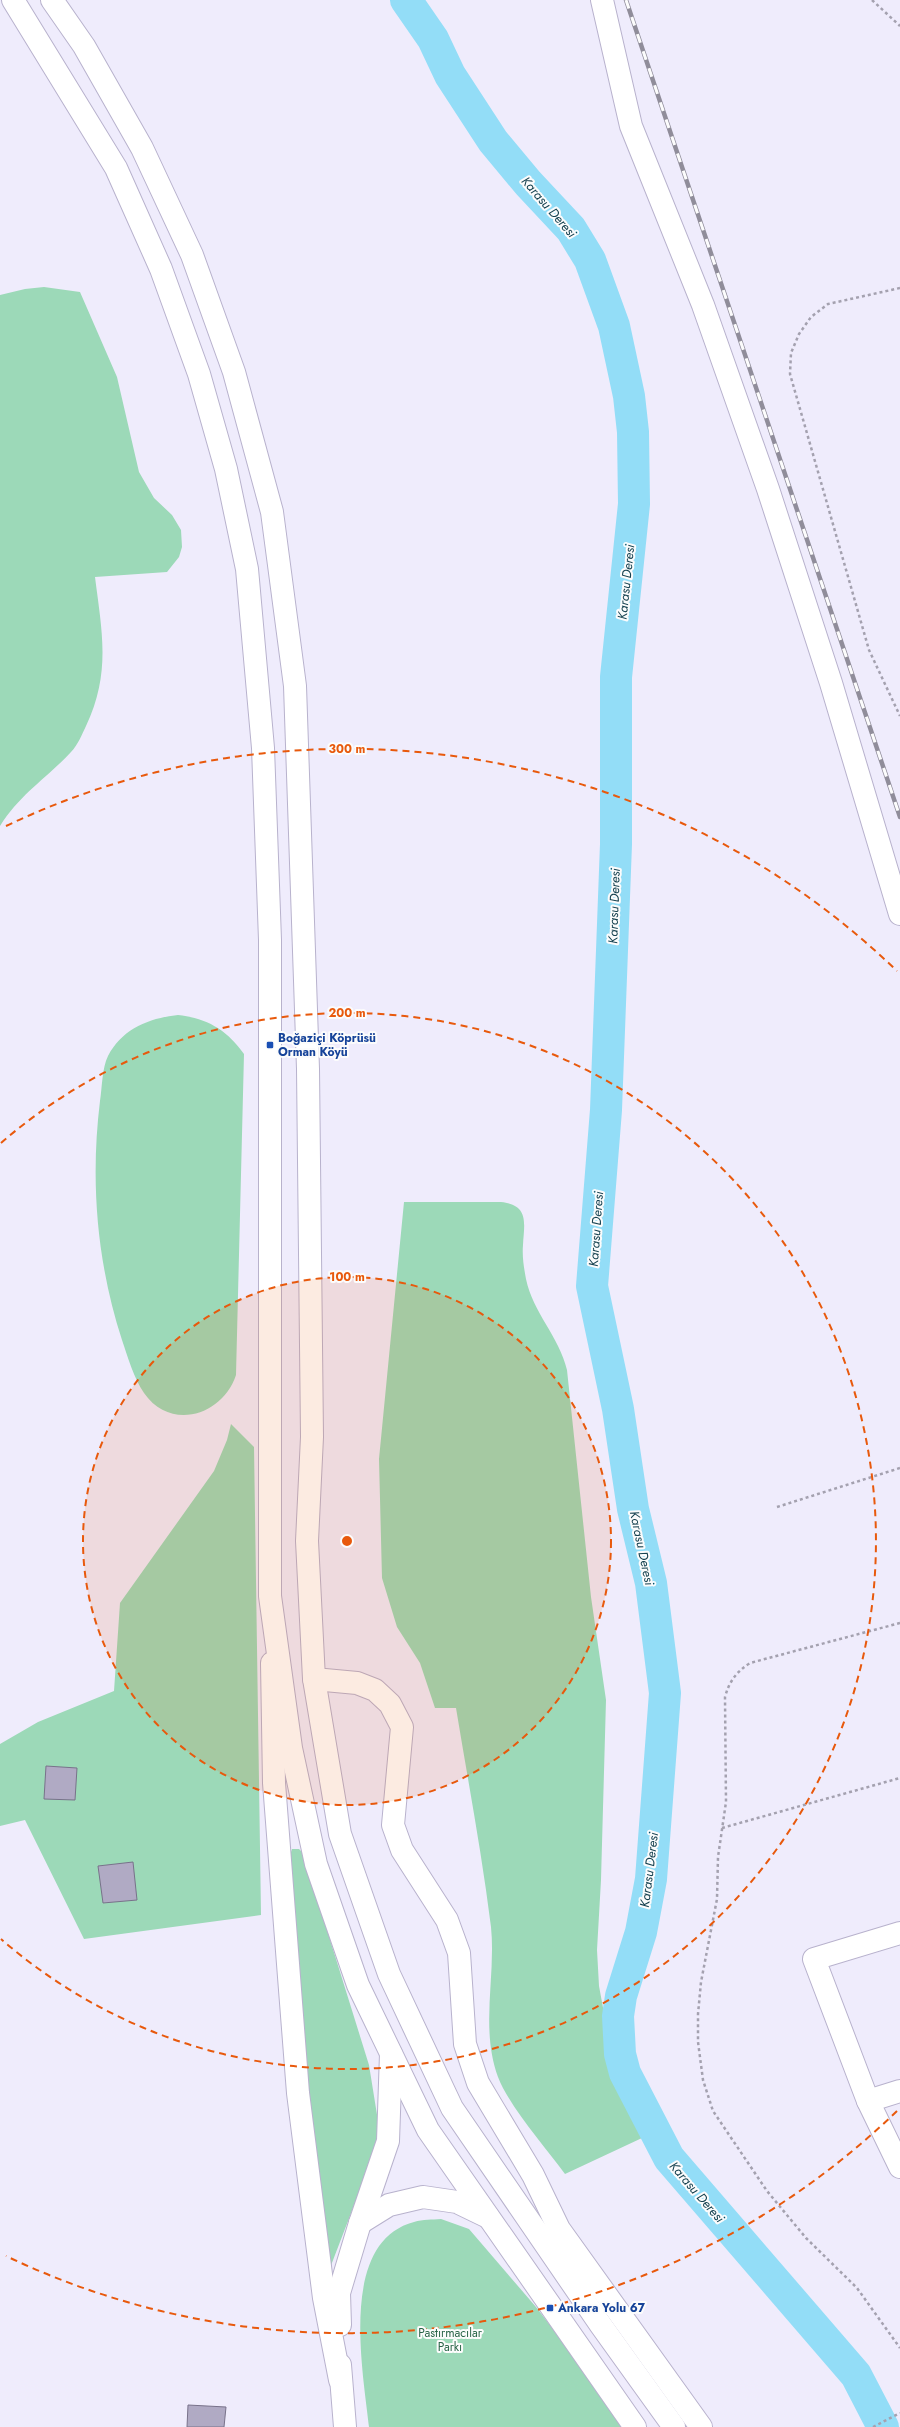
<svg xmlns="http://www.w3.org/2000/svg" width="900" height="2427" font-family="Jost,sans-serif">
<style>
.green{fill:#9cd9b8}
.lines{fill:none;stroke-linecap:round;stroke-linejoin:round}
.river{stroke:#93ddf7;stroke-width:32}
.building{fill:#b0aac4;stroke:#78728a}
.minor-casing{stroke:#b8b2cd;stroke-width:24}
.highway-casing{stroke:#b8b2cd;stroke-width:24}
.path{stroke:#a4a1af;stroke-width:2.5;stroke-dasharray:3 3;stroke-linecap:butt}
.minor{stroke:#fff;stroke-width:22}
.highway{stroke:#fff;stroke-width:22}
.rail-casing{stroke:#908d9a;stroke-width:4.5}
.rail{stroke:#fcfcfc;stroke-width:3;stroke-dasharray:9;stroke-linecap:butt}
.ring{fill:none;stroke:#e8590c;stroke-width:2;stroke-dasharray:7 5}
.transit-dot{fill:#1a4fb4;stroke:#fcfcfc;stroke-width:1.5}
.labels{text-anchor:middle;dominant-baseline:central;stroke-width:4;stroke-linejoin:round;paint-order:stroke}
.transit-label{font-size:12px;font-weight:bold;fill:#164399;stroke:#fcfcfc;text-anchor:start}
.park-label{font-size:12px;fill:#286447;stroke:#fcfcfc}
.water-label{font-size:13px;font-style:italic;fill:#164250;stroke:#fcfcfc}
.centre{fill:#e8590c;stroke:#fcfcfc;stroke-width:2}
.ring-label{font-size:12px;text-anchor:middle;font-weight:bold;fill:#e8590c;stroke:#fcfcfc;stroke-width:4;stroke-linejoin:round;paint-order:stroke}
</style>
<rect width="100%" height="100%" fill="#efecfc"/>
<!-- green -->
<g class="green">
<path d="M44 287 80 292 117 377 139 472 154 498 172 515 181 530 182 547 179 557 167 572 95 577C102 632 111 673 86 726 82 734 78 745 71 752 46 779 21 793 0 826V295L25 289Z"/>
<path d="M178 1015C207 1018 227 1030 244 1054L236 1375C223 1415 171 1432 144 1393 134 1378 128 1358 122 1340 97 1263 90 1182 100 1101 102 1088 102 1068 108 1056 122 1029 149 1018 178 1015Z"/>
<path d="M404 1202H501C530 1205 524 1224 523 1245 522 1257 524 1268 526 1279 533 1313 559 1336 567 1370L591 1597 606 1700 601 1880 597 1950 599 1986 611 2051 619 2081 642 2138 565 2174C545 2147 509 2106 498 2077 480 2028 496 1977 491 1927 482 1854 468 1781 456 1708H435L420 1663 397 1627 382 1578 379 1459Z"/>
<path d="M231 1424 254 1447 261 1915 84 1939 25 1820 0 1826V1744L38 1722 114 1691 120 1603 214 1471 227 1440Z"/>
<path d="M292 1849H299L303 1853 369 2065 378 2121 376 2148 330 2268C308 2131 302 1993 290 1855Z"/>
<path d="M441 2219 469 2229 536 2307 628 2427H369C363 2370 338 2242 414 2222 423 2219 432 2220 441 2219Z"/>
</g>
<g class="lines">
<!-- river -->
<path class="river" d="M406 0 433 39 450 75 493 141 528 183 571 229 590 260 614 326 629 396 633 432 634 504 616 677V844L606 1110 592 1286 618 1409 633 1509 651 1583 665 1693 651 1879 641 1932 621 1996 618 2016 620 2054 625 2073 669 2158 856 2375 883 2427"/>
</g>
<!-- building -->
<g class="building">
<path d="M46 1766 77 1768 75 1800 44 1799Z"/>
<path d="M133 1862 137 1900 103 1903 98 1866Z"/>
<path d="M188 2405 226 2407 224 2427H187Z"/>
</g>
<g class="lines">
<!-- minor casing -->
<g class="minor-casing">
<g id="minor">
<path d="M602 0 631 126 703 305 768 489 831 683 900 914"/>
<path d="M272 1663 274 1783 298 2093 324 2298 340 2380"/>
<path d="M314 1679 357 1683 375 1690 390 1704 402 1727 393 1825 402 1850 447 1920 459 1953 465 2044 478 2083 533 2175 559 2229 701 2427"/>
<path d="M900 1933 814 1959 868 2101 900 2167"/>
<path d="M868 2101 900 2091"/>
<path d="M360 2223 389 2205 423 2197 457 2202 488 2217"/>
<path d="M340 2325 339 2293 360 2223 388 2141 391 2054"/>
<path d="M340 2365 345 2427"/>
</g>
</g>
<!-- highway casing -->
<g class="highway-casing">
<g id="highway">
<path d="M13 0 116 168 161 269 199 374 226 469 247 569 263 748 270 940V1596L291 1748 316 1864 358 1985 428 2130 635 2427"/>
<path d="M52 0 84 46 142 148 192 255 234 372 272 512 295 686 308 1069 312 1437 307 1541 314 1679 340 1834 389 1974 452 2108 600 2324 674 2427"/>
</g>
</g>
<!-- path -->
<g class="path">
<path d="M872 0 900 26"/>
<path d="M900 288 828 304 811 317 799 334 791 353 790 374 869 650 900 716"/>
<path d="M777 1507 900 1468"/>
<path d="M900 1623 750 1663C736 1672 729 1682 725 1697L726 1802 718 1857 717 1899 701 1982 698 2014V2042L703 2080 713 2111 767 2191 806 2238 857 2288 900 2348"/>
<path d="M722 1828 900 1778"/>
<path d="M873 2427 900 2413"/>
</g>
<!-- minor -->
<use href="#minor" class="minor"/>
<!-- highway -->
<use href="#highway" class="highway"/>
<!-- rail casing -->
<g class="rail-casing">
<path id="rail" d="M626 0 900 817"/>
</g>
<!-- rail -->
<use href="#rail" class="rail"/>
</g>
<!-- distance rings -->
<circle cx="347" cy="1541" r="264" fill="#e8590c" fill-opacity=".12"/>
<g class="ring">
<circle cx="347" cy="1541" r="264"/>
<path d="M1 1143A528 528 0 1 1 1 1939"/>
<path d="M897 2111A792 792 0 0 1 6 2256M6 826A792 792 0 0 1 897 971"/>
</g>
<!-- markers -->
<g class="transit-dot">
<rect x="266" y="1041" width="8" height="8" rx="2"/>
<rect x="546" y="2304" width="8" height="8" rx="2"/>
</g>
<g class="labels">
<!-- transit labels -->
<g class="transit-label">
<text x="278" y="1038">Boğaziçi Köprüsü<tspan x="278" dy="14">Orman Köyü</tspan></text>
<text x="558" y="2308">Ankara Yolu 67</text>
</g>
<!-- park labels -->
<g class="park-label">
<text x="450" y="2333">Pastırmacılar<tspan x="450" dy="14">Parkı</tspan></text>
</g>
<!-- water labels -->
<g class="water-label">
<text transform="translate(549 207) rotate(49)">Karasu Deresi</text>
<text transform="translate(626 582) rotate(-84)">Karasu Deresi</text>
<text transform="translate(614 906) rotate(-88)">Karasu Deresi</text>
<text transform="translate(596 1229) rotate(-86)">Karasu Deresi</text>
<text transform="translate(642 1548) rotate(78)">Karasu Deresi</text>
<text transform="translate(649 1870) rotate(-83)">Karasu Deresi</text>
<text transform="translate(697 2192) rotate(49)">Karasu Deresi</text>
</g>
</g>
<circle cx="347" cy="1541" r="6" class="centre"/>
<g class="ring-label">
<text x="347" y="753">300 m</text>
<text x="347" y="1017">200 m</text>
<text x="347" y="1281">100 m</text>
</g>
</svg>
